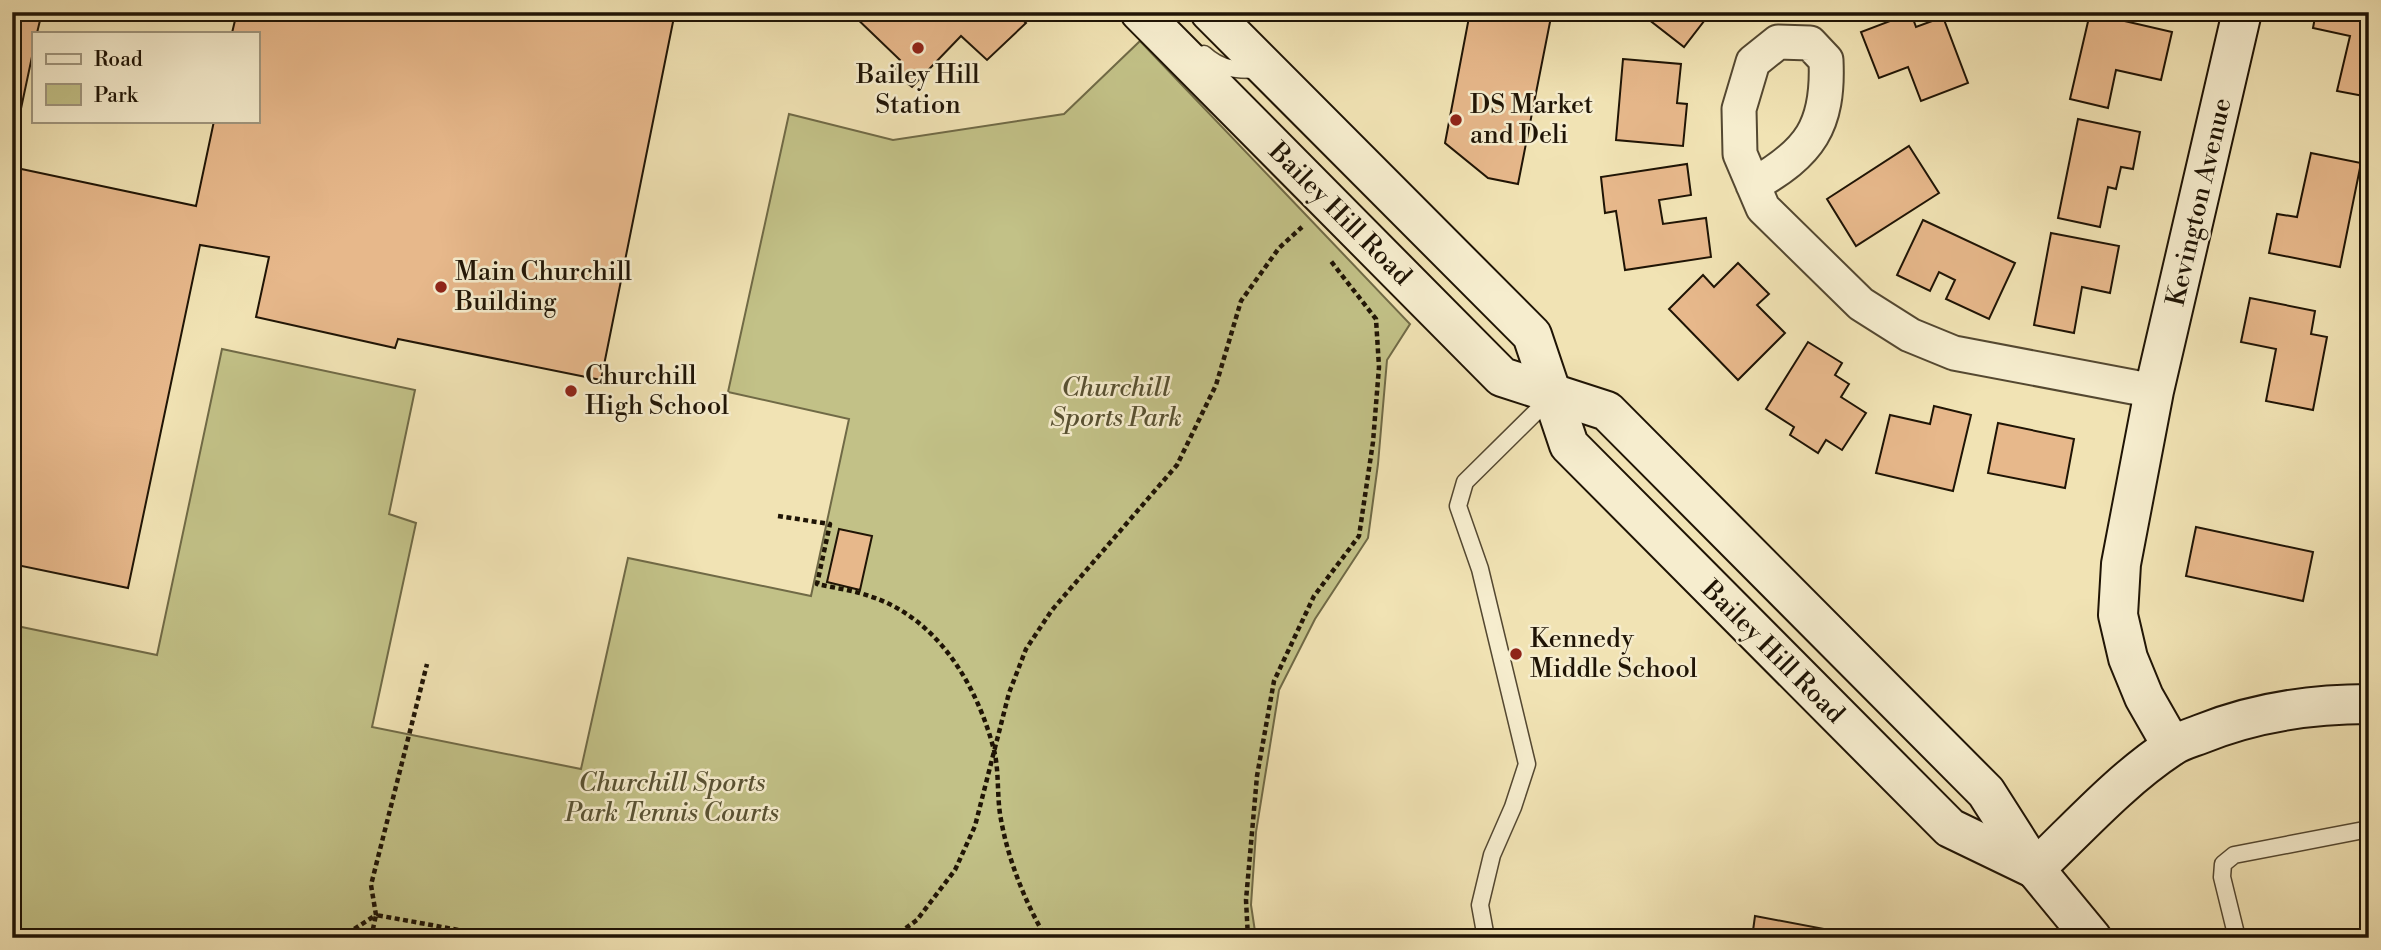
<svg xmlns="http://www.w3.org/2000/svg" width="2381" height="950" font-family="'Libre Bodoni',serif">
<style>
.green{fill:#c2c187;stroke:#706a46;stroke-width:2}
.building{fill:#e7b88b;stroke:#1f1405;stroke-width:2}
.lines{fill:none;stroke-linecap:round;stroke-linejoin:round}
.lane-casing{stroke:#544831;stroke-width:19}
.street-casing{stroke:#544831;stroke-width:37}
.secondary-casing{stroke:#1f1405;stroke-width:42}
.path{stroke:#1f1405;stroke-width:4.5;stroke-dasharray:5 3.5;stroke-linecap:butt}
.lane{stroke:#f6edce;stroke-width:16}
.street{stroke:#f6edce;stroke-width:33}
.secondary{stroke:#f6edce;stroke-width:38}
.poi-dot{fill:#8f2418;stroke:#f6edce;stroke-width:2.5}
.labels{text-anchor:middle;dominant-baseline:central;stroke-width:5;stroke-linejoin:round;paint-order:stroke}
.poi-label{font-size:26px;fill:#1f1405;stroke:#f6edce;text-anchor:start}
.street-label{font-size:26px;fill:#1f1405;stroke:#f6edce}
.park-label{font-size:26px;font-style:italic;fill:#585132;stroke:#f6edce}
</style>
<rect width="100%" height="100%" fill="#f1e3b4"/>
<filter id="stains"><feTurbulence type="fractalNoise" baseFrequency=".00286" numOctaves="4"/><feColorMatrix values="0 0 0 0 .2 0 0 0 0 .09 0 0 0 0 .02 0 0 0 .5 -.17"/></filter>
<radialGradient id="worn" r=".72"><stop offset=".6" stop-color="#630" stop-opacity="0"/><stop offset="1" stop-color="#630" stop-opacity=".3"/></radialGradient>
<!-- green -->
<path class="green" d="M1140 41 1410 324 1387 360 1378 464 1368 538 1315 619 1279 690 1256 832 1251 905 1256 938H12V625L157 655 222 349 415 390 389 514 416 523 372 727 581 769 628 558 811 596 849 419 728 392 789 114 893 140 1064 114Z"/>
<!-- building -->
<g class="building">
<path d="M12 12H42L37 33H33V52L12 151Z"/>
<path d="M237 12H675L601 380 398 339 395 348 256 317 269 257 200 245 128 588 12 564V167L196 206 214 121H257V33H232Z"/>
<path d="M850 12H1015L1026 23 987 60 961 36 912 87 895 73 900 60Z"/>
<path d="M1470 12H1552L1518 184 1488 178 1445 143Z"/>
<path d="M1653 12H1711L1684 47 1648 19Z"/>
<path d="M2316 12H2369V97L2337 91 2350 36 2313 28Z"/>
<path d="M1911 13 1916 27 1943 17 1968 83 1921 101 1908 67 1879 78 1861 32Z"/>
<path d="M2090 13 2172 32 2161 80 2116 70 2108 108 2070 99Z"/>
<path d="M1623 59 1681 64 1677 103 1687 104 1683 146 1616 140Z"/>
<path d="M2078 119 2140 132 2133 169 2121 167 2116 189 2108 187 2100 227 2058 218Z"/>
<path d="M1909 146 1939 193 1856 246 1827 199Z"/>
<path d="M2311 153 2361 163 2340 267 2269 253 2277 214 2297 217Z"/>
<path d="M1687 164 1691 195 1659 200 1663 224 1706 218 1711 257 1625 270 1616 211 1605 213 1601 177Z"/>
<path d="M1923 220 2015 263 1989 319 1946 299 1955 280 1939 272 1930 291 1897 275Z"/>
<path d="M2051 233 2119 246 2110 293 2082 287 2074 333 2034 325Z"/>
<path d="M1738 263 1769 294 1757 305 1785 333 1738 380 1669 309 1703 275 1714 287Z"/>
<path d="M2250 298 2315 311 2311 334 2327 337 2313 410 2266 401 2276 349 2241 342Z"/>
<path d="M1808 342 1842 363 1835 375 1849 384 1841 397 1866 413 1842 450 1826 440 1818 453 1790 435 1794 427 1766 409Z"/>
<path d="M1934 406 1971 415 1953 491 1876 473 1890 415 1930 424Z"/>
<path d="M1998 423 2074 439 2065 488 1988 473Z"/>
<path d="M2196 527 2313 552 2303 601 2186 576Z"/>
<path d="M839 529 872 536 860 590 827 582Z"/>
<path d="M1755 916 1840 932 1839 938H1752Z"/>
</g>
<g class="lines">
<!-- lane casing -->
<g class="lane-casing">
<g id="lane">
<path d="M1204 54C1221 70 1237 70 1260 70"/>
<path d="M1486 938 1480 905 1492 855 1513 807 1527 764 1480 569 1458 506 1465 482 1552 396"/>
<path d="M2237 938 2222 877 2223 864 2234 855 2369 829"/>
</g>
</g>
<!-- street casing -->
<g class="street-casing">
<path id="street" d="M1753 185C1810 153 1829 126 1826 60L1810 43 1778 42 1753 62 1739 109 1740 154 1763 208 1861 304 1910 335 1954 353 2154 391"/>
</g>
<!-- secondary casing -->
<g class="secondary-casing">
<g id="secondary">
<path d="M1140 12 1502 377 1607 411 1986 792 2035 869 2092 938"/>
<path d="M1210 12 1532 335 1569 445 1950 828 2035 869"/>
<path d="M2172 746 2144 697 2128 658 2118 615 2121 564 2154 391 2242 12"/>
<path d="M2035 869C2078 828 2121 780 2171 747 2179 741 2191 738 2201 734 2255 712 2310 704 2369 704"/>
</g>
</g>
<!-- path -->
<g class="path">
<path d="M778 516 830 524 817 584C834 588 853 590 869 596 937 617 977 685 994 750 999 770 997 793 1000 814 1007 857 1024 900 1046 938"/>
<path d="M340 938 376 915 371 885 427 664"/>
<path d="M371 938 376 915 503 938"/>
<path d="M892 938 917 920 955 870 975 826 1009 693 1026 649 1052 610 1177 465 1216 385 1241 301 1279 248 1302 227"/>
<path d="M1248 938 1246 900 1257 776 1274 681 1314 596 1359 536 1373 442 1379 367 1376 319 1330 260"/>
</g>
<!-- lane -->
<use href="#lane" class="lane"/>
<!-- street -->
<use href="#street" class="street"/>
<!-- secondary -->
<use href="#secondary" class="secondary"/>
</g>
<!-- markers -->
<g class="poi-dot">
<circle cx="918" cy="48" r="7"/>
<circle cx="1456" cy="120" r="7"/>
<circle cx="441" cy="287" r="7"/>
<circle cx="571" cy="391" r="7"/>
<circle cx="1516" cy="654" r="7"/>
</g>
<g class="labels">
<!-- poi labels -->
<g class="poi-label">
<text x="918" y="75" text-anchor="middle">Bailey Hill<tspan x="918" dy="30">Station</tspan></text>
<text x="1470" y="105">DS Market<tspan x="1470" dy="30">and Deli</tspan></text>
<text x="455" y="272">Main Churchill<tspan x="455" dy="30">Building</tspan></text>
<text x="585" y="376">Churchill<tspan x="585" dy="30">High School</tspan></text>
<text x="1530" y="639">Kennedy<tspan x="1530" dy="30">Middle School</tspan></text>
</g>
<!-- street labels -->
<g class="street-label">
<text transform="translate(2199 202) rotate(-77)">Kevington Avenue</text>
<text transform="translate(1340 214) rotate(45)">Bailey Hill Road</text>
<text transform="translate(1773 652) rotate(45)">Bailey Hill Road</text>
</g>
<!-- park labels -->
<g class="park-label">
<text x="1116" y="388">Churchill<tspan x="1116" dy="30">Sports Park</tspan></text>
<text x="672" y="783">Churchill Sports<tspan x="672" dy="30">Park Tennis Courts</tspan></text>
</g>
</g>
<!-- margin -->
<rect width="2381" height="950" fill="none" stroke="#f1e3b4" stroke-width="42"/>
<rect x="14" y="14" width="2353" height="922" fill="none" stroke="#1f1405" stroke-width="3.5"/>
<rect x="21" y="21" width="2339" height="908" fill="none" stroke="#1f1405" stroke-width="2"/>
<!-- legend -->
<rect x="32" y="32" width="228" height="91" fill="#f6edce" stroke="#a0967e" stroke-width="2"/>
<rect x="46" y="54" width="35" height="10" fill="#f6edce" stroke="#a0967e" stroke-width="2"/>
<text x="94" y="66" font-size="21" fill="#1f1405">Road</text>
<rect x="46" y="84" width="35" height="21" fill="#c2c187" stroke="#a0967e" stroke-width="2"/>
<text x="94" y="102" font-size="21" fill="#1f1405">Park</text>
<rect width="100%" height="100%" filter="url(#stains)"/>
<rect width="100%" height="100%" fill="url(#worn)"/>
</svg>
